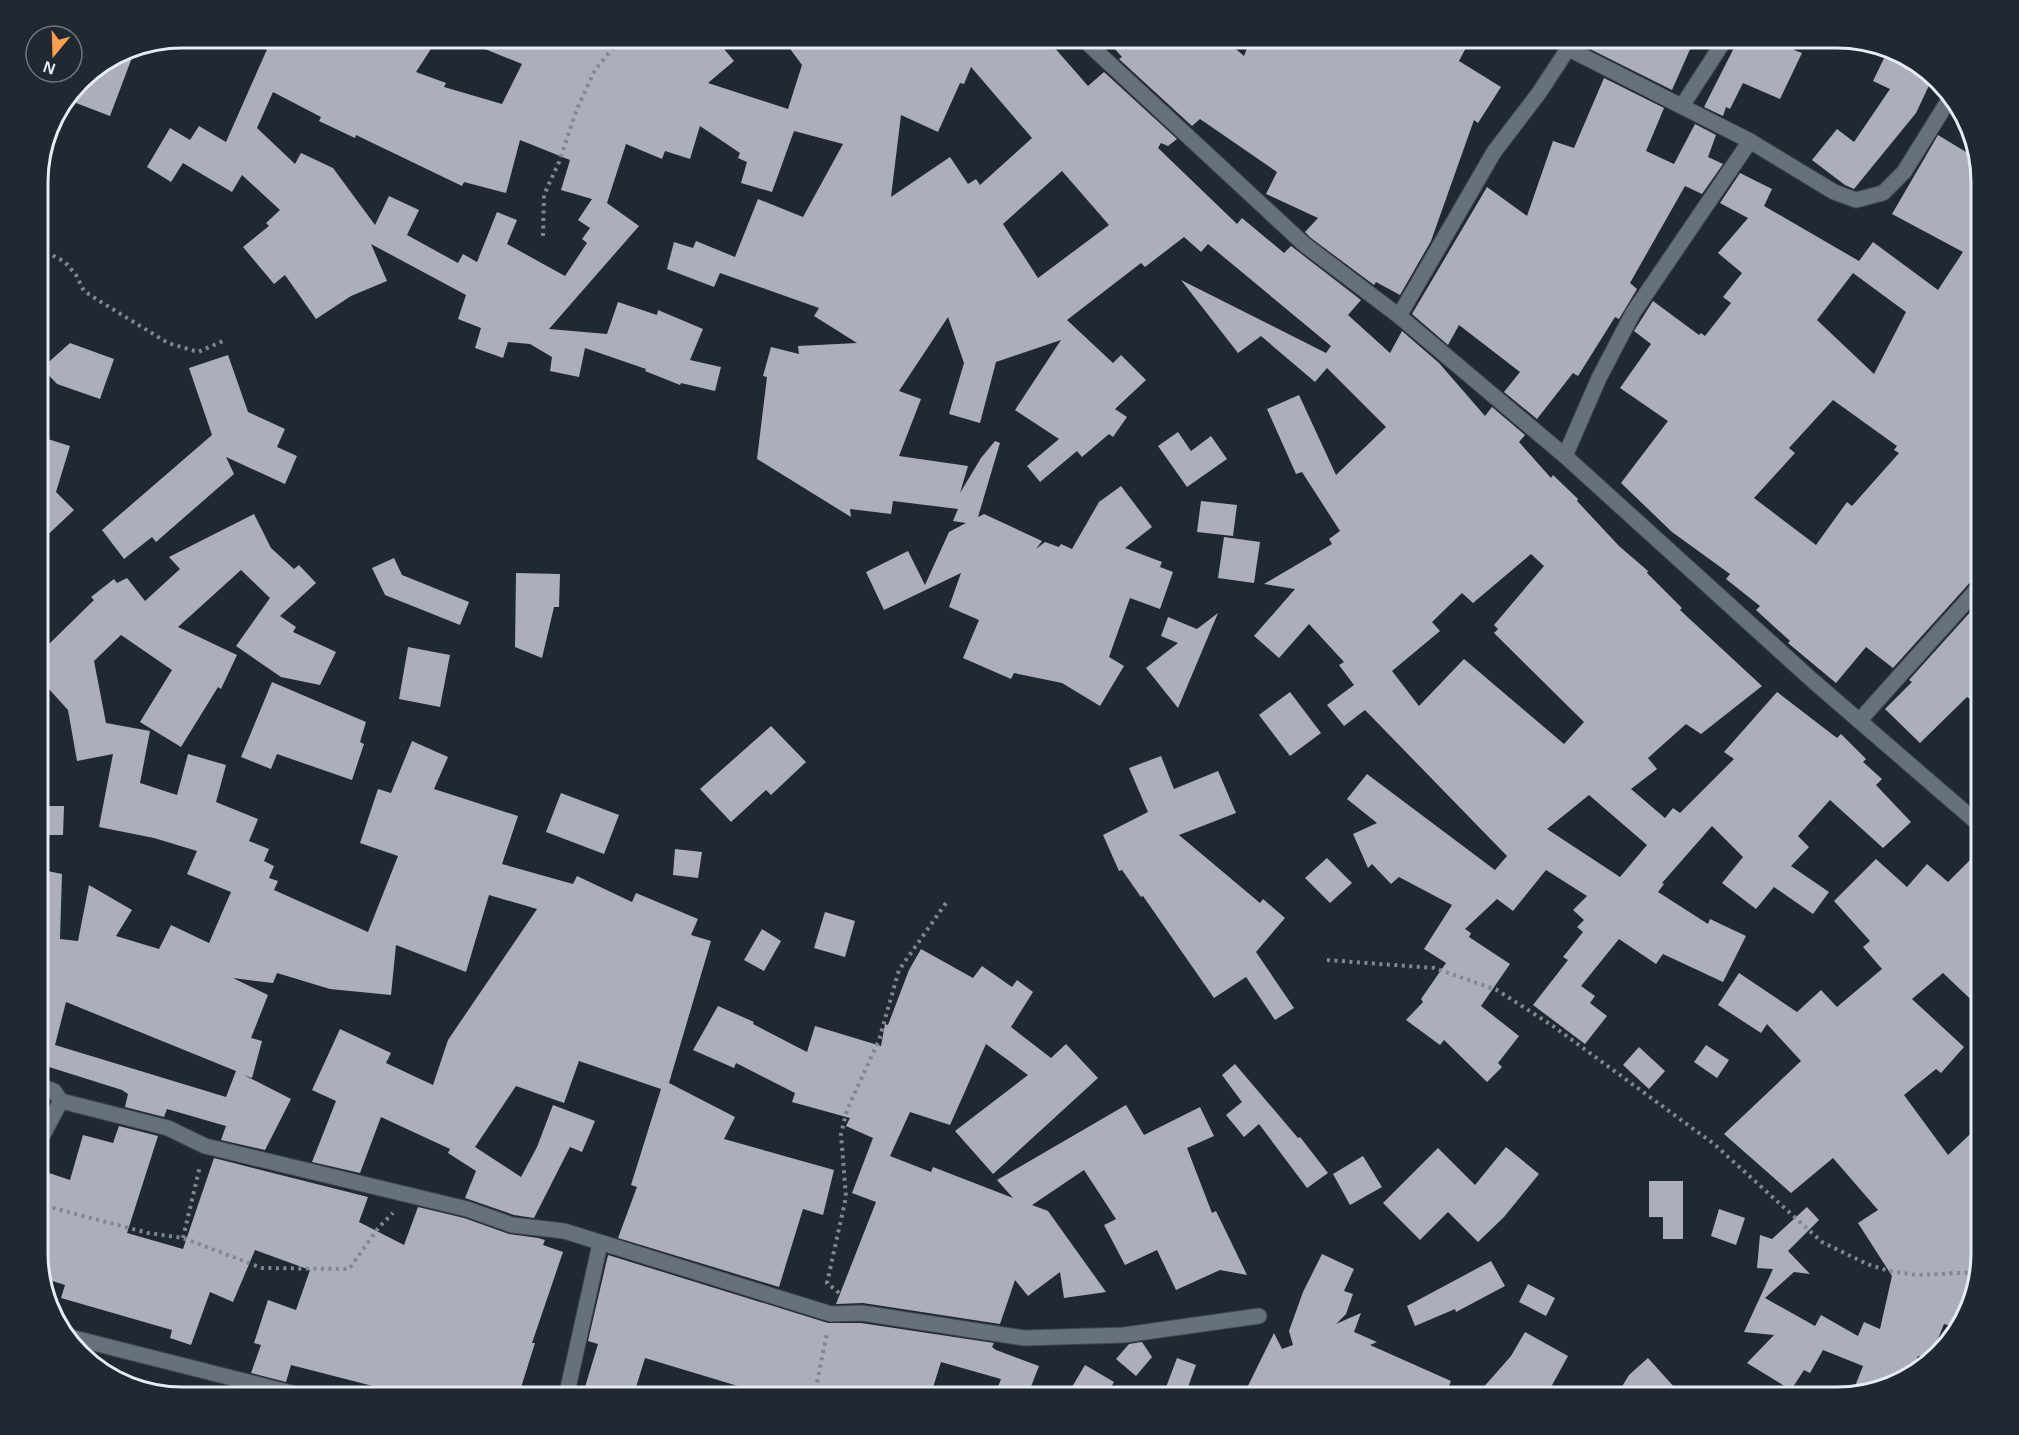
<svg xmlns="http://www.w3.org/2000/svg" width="2019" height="1435" font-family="Helvetica,sans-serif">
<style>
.building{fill:#adaebc;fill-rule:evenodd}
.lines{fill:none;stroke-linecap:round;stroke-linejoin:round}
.street-casing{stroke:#3f464d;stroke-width:17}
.path{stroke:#80878f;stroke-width:4;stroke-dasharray:3 4.5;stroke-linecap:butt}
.street{stroke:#67717b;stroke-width:15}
.rim{fill:none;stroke:#e7ecf3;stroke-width:3}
</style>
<rect width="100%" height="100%" fill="#202932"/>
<!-- building -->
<g class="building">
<path d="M272 38H438L416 72 446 83 444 87 502 104 522 64 458 38H715L734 61 708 83 788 109 802 65 782 38H1046L1088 86 1104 72 1177 139 1168 146 1161 143 1158 148 1237 224 1242 218 1284 253 1291 246 1361 300 1348 315 1390 353 1402 331 1439 363 1485 416 1492 407 1525 435 1519 442 1551 478 1553 475 1578 499 1577 501 1619 546 1648 571 1647 573 1682 608 1680 610 1762 686 1701 734 1686 724 1648 758 1657 769 1631 789 1665 818 1673 808 1680 813 1734 759 1724 752 1777 692 1837 738 1841 734 1866 759 1863 762 1882 779 1876 785 1911 822 1883 848 1830 800 1798 836 1809 847 1791 866 1829 892 1813 914 1774 887 1756 909 1722 883 1743 857 1712 826 1662 883 1664 884 1658 892 1708 924 1710 919 1746 936 1723 982 1663 954 1656 964 1619 939 1581 986 1595 996 1590 1003 1607 1016 1585 1044 1533 1005 1568 960 1563 957 1583 932 1577 927 1584 920 1573 910 1587 896 1546 870 1513 911 1497 899 1465 929 1471 933 1469 937 1510 964 1481 1006 1519 1036 1498 1063 1502 1067 1487 1082 1444 1040 1440 1045 1406 1020 1423 1002 1421 999 1446 963 1424 949 1452 905 1399 877 1391 884 1372 864 1368 868 1353 834 1377 823 1347 799 1367 774 1495 870 1507 856 1365 710 1344 726 1327 705 1354 685 1339 665 1344 662 1309 624 1279 658 1254 636 1295 589 1264 584 1332 544 1329 539 1340 531 1302 472 1296 474 1267 409 1299 395 1336 475 1386 427 1327 368 1315 382 1261 336 1238 353 1181 280 1326 353 1331 346 1208 244 1201 252 1184 237 1145 267 1141 263 1067 320 1113 363 1121 355 1146 380 1115 409 1127 417 1113 437 1109 434 1082 457 1077 451 1040 482 1027 466 1059 439 1015 410 1061 340 996 362 980 423 949 414 964 363 948 317 899 391 921 399 899 456 968 466 960 493 981 458 995 441 1000 443 978 517 984 514 1042 541 1036 549 1045 542 1059 547 1061 544 1072 549 1099 502 1121 486 1152 527 1125 548 1162 562 1160 567 1173 572 1160 609 1130 598 1109 657 1124 666 1100 706 1062 683 1014 673 1011 679 963 658 979 620 949 607 961 573 884 610 866 572 908 551 925 585 949 532 966 523 953 521 958 509 893 501 891 514 850 509 851 517 757 459 767 377 763 376 771 347 799 354 798 346 857 343 814 316 819 308 720 273 714 287 667 269 674 242 693 248 696 241 735 257 758 199 803 217 843 144 794 131 772 192 741 183 747 162 738 158 740 153 700 126 690 159 665 151 662 159 626 144 607 203 639 226 549 329 607 334 618 302 657 315 658 310 703 329 690 360 721 367 715 391 681 383 680 385 645 371 646 369 585 348 579 377 550 371 552 357 530 344 508 342 503 358 475 348 481 328 458 319 466 295 371 244 387 281 351 296 316 319 285 275 274 284 243 247 269 226 266 223 280 210 242 175 232 192 183 163 171 182 147 167 170 128 190 140 199 126 226 142ZM971 67 1032 138 980 185 976 179 968 184 950 157 891 197 901 115 938 132 960 83 964 84ZM273 92 321 117 319 121 355 138 356 135 462 186 464 182 506 193 520 140 570 160 561 190 592 199 578 220 590 228 582 239 587 243 565 276 507 244 517 220 497 212 477 262 463 254 458 263 407 235 419 210 389 196 375 225 333 168 301 153 295 164 257 128ZM1062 171 1109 225 1038 278 1003 224ZM1531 554 1544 566 1494 625 1498 629 1494 633 1584 722 1564 744 1464 659 1419 706 1392 671 1440 631 1432 622 1462 593 1473 603ZM1589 795 1647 845 1620 877 1547 829Z"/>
<path d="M1105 38H1223L1244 56 1251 38H1471L1459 61 1501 87 1478 123 1474 120 1431 241 1400 295 1376 282 1374 285 1311 238 1305 232 1318 218 1266 194 1277 172 1200 119 1192 126 1119 59 1122 57Z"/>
<path d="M1585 38H1695L1672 90 1582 45Z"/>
<path d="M1739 38H1804L1794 50 1802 53 1780 99 1743 83 1730 109 1726 107 1723 116 1704 107Z"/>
<path d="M136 47 110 116 76 103 88 73 127 48Z"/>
<path d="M1889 48 1925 67 1933 77 1916 113 1854 189 1845 185 1812 160 1837 129 1854 142 1890 89 1873 81Z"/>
<path d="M1604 78 1664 108 1646 151 1674 164 1695 124 1716 135 1708 157 1723 164 1702 194 1685 186 1630 283 1637 289 1619 319 1615 317 1578 376 1573 373 1537 419 1504 392 1520 372 1459 325 1448 345 1412 314 1487 187 1527 216 1553 141 1574 148Z"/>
<path d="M1938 135 1976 158 1978 168 1972 178 1982 186V575L1974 578 1893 668 1866 647 1836 683 1788 643 1790 641 1756 610 1760 606 1726 579 1730 574 1672 532 1621 483 1668 421 1620 388 1651 344 1634 331 1653 301 1699 335 1701 333 1705 336 1731 303 1723 297 1742 273 1718 253 1748 218 1720 203 1740 173 1772 189 1764 206 1859 261 1873 242 1938 290 1963 252 1892 214ZM1853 273 1906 312 1874 374 1817 320ZM1833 400 1897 446 1894 450 1899 453 1852 506 1847 502 1816 545 1754 498 1795 453 1789 448Z"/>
<path d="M70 343 114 359 100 399 57 384 42 368Z"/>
<path d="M228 355 248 412 285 429 277 447 297 456 285 484 226 457 234 474 156 542 152 537 124 559 102 530 212 435 189 368Z"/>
<path d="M1178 432 1191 451 1211 436 1227 459 1187 487 1158 446Z"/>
<path d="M38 436 70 446 56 492 74 510 38 544Z"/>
<path d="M1201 501 1237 505 1233 536 1197 532Z"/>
<path d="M254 514 271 548 294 569 299 565 316 583 280 616 296 627 293 632 336 652 320 685 281 677 236 646 270 598 241 570 178 627 237 655 221 689 218 687 181 747 140 722 172 670 121 635 94 661 106 723 150 731 140 783 177 795 188 754 226 765 216 802 258 819 249 841 269 849 264 861 274 866 269 878 278 881 274 890 368 932 398 856 360 843 378 789 391 793 412 741 448 757 434 789 518 816 502 864 573 884 577 876 632 902 636 893 698 919 691 935 711 941 669 1083 735 1117 724 1139 834 1170 823 1215 803 1209 779 1287 618 1238 637 1187 631 1185 661 1089 579 1061 564 1103 516 1086 475 1147 521 1177 537 1147 553 1105 595 1121 582 1152 570 1147 534 1218 514 1215 465 1198 476 1171 448 1153 450 1149 381 1117 360 1173 312 1162 336 1101 312 1090 340 1029 391 1053 386 1063 433 1085 448 1040 537 909 489 895 466 972 396 945 391 995 330 989 277 973 273 983 233 978 268 995 251 1038 262 1041 252 1078 244 1075 291 1099 265 1150 221 1140 226 1126 167 1109 164 1117 125 1107 128 1094 122 1090 49 1067 46 1078 38 1075V869L62 874 60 939 78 941 89 885 132 910 116 936 159 949 171 925 209 943 231 892 187 874 197 851 154 838 99 827 113 754 77 761 68 710 38 677V635L49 644 94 600 91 597 114 579 117 583 127 578 145 601 180 569 169 557ZM66 1002 236 1071 226 1097 55 1045Z"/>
<path d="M1224 537 1260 542 1254 583 1218 578Z"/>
<path d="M394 558 402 575 469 602 460 625 385 595 372 568Z"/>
<path d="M516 573 560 574 559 607H554L542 658 515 647Z"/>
<path d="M1982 599V707L1967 697 1920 743 1885 709 1912 682 1909 680Z"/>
<path d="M1218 613 1205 644 1178 708 1146 668 1178 643 1161 636 1168 617 1197 629Z"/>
<path d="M408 647 450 655 440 707 399 699Z"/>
<path d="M272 682 366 722 360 742 364 744 352 780 277 754 271 769 241 757Z"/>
<path d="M1290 692 1321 733 1290 756 1259 715Z"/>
<path d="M771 726 806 762 771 795 766 790 731 822 700 789Z"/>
<path d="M1161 756 1174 789 1218 771 1236 813 1179 835 1260 903 1263 899 1285 918 1256 952 1294 1008 1275 1020 1246 977 1214 998 1143 896 1141 897 1122 870 1119 871 1103 835 1148 812 1129 768Z"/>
<path d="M561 793 619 815 604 854 546 832Z"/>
<path d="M38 806H64L63 835H38Z"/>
<path d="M675 849 702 852 698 878 673 875Z"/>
<path d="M1327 858 1352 883 1330 903 1305 878Z"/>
<path d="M1876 859 1907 887 1927 864 1948 882 1970 860 1982 871V1010L1943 973 1912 999 1964 1047 1941 1073 1936 1069 1904 1095 1948 1155 1982 1123V1253L1974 1299 1969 1302 1958 1328 1944 1324 1930 1359 1918 1356 1909 1376 1901 1382 1852 1394 1863 1366 1823 1350 1810 1373 1804 1370 1791 1390 1747 1363 1774 1335 1744 1332 1773 1269 1757 1268 1760 1235 1772 1239 1807 1207 1819 1220 1788 1251 1810 1274 1794 1272 1765 1298 1815 1326 1821 1315 1858 1336 1864 1322 1880 1329 1892 1276 1858 1223 1878 1210 1833 1158 1791 1193 1724 1134 1801 1061 1767 1024 1761 1033 1718 1005 1739 973 1797 1012 1821 990 1837 1007 1882 969 1863 947 1870 941 1834 901Z"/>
<path d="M825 912 855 921 845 957 814 948Z"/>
<path d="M762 929 781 941 764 971 744 960Z"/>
<path d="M921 949 973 978 982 966 1012 987 1017 980 1033 992 1011 1027 1051 1058 1066 1044 1098 1078 993 1174 955 1131 1028 1075 986 1044 950 1125 910 1112 890 1156 931 1172 933 1167 1013 1198 997 1180 1126 1105 1144 1135 1200 1107 1214 1136 1187 1148 1212 1213 1216 1211 1247 1275 1220 1270 1176 1290 1157 1250 1125 1265 1104 1225 1116 1219 1084 1170 1032 1205 1048 1211 1106 1292 1064 1298 1060 1272 1028 1296 1015 1280 1000 1324 863 1303 836 1304 876 1202 852 1193 873 1138 846 1126 850 1118 792 1102 795 1093 736 1063 734 1068 693 1050 718 1006 754 1022 753 1024 807 1052 815 1026 881 1046 885 1024 888 1025 909 970Z"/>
<path d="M1706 1045 1729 1060 1717 1078 1694 1062Z"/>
<path d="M1639 1047 1665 1071 1649 1089 1623 1065Z"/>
<path d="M1235 1064 1298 1138 1300 1137 1328 1173 1307 1188 1259 1124 1244 1137 1226 1115 1242 1102 1222 1075Z"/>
<path d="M119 1126 158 1136 127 1233 183 1249 214 1158 368 1197 359 1222 404 1245 418 1207 464 1218 509 1234 538 1238 545 1240 543 1245 563 1252 532 1343H535L518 1397H403L404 1394 291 1365 286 1382 251 1373 261 1345 254 1343 268 1300 296 1310 310 1270 255 1250 233 1302 210 1292 191 1345 170 1338 172 1330 61 1298 65 1285 43 1278 38 1262V1205L49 1173 70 1180 83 1135 113 1143Z"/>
<path d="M1506 1147 1539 1174 1504 1217 1478 1242 1448 1212 1420 1240 1383 1203 1438 1148 1475 1185Z"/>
<path d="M1363 1156 1382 1187 1350 1205 1333 1174Z"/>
<path d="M1649 1181H1683V1239H1663V1217H1649Z"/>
<path d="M1719 1209 1745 1218 1736 1245 1711 1236Z"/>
<path d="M1322 1254 1354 1269 1344 1291 1353 1294 1346 1314 1336 1324 1361 1313 1354 1332 1377 1342 1370 1345 1451 1381 1444 1398H1242L1274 1333 1282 1349 1293 1345 1289 1331 1303 1292Z"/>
<path d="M608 1255 828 1323H861L994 1343 992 1347 996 1350 1039 1366 1027 1397H994L1001 1379 941 1362 930 1397H760L761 1393 645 1358 633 1397H582L598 1344 588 1341Z"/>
<path d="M1491 1261 1505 1286 1456 1312 1455 1309 1415 1326 1407 1306Z"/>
<path d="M1528 1284 1555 1298 1546 1316 1519 1302Z"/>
<path d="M1525 1332 1568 1356 1545 1398H1474L1511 1356Z"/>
<path d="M1142 1342 1152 1357 1136 1376 1116 1359 1129 1344Z"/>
<path d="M1177 1358 1196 1365 1184 1398H1162Z"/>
<path d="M1648 1358 1684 1398H1615L1629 1375Z"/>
<path d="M1085 1365 1114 1382 1105 1398 1066 1397Z"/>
<path d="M245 1391 269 1397H243Z"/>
</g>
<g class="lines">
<!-- street casing -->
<g class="street-casing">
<g id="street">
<path d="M1082 38 1305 245 1399 316 1565 456 1812 680 1981 826"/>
<path d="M1569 49 1750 141 1834 192 1856 200 1883 193 1904 172 1950 98"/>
<path d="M1682 106 1726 38"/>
<path d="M1399 316 1494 152 1539 93 1575 38"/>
<path d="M1565 456 1599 378 1633 313 1750 141"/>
<path d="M1859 721 1981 585"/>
<path d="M61 1101 168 1128 205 1146 467 1209 512 1225 564 1231 831 1314 862 1313 1024 1338 1124 1335 1259 1316"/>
<path d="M38 1144 61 1101 54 1091 38 1085"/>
<path d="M66 1336 307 1397"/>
<path d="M566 1397 600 1244"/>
</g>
</g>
<!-- path -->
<g class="path">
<path d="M367 39 368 38"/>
<path d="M543 236 544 195 559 162 577 109 595 70 621 38"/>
<path d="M38 253 52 255 65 262 76 275 84 291 101 302 168 343 198 352 223 341"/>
<path d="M1327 960 1434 968 1497 990 1553 1026 1714 1144 1822 1242 1867 1264 1889 1271 1917 1275 1979 1272"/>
<path d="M38 1204 148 1233 183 1238 262 1268 349 1269 379 1227 393 1213"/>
<path d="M183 1238 200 1166"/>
<path d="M839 1293 827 1283 846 1197 841 1134 847 1110 879 1040 899 970 946 903"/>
<path d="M814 1397 827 1333"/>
</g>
<!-- street -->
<use href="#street" class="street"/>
</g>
<!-- crop -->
<path d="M0 0H2019V1435H0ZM182 48H1837A134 134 0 0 1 1971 182V1253A134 134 0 0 1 1837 1387H182A134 134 0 0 1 48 1253V182A134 134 0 0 1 182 48Z" fill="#202932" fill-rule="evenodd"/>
<path class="rim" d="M182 48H1837A134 134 0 0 1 1971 182V1253A134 134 0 0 1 1837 1387H182A134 134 0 0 1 48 1253V182A134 134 0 0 1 182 48Z"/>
<!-- north arrow -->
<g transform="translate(54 54) rotate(199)"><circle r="28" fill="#202932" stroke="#70777f" stroke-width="1.5"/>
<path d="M0-4.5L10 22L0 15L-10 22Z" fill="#fa9f4f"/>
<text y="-9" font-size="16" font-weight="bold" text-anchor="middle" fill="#e7ecf3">N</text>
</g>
</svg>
